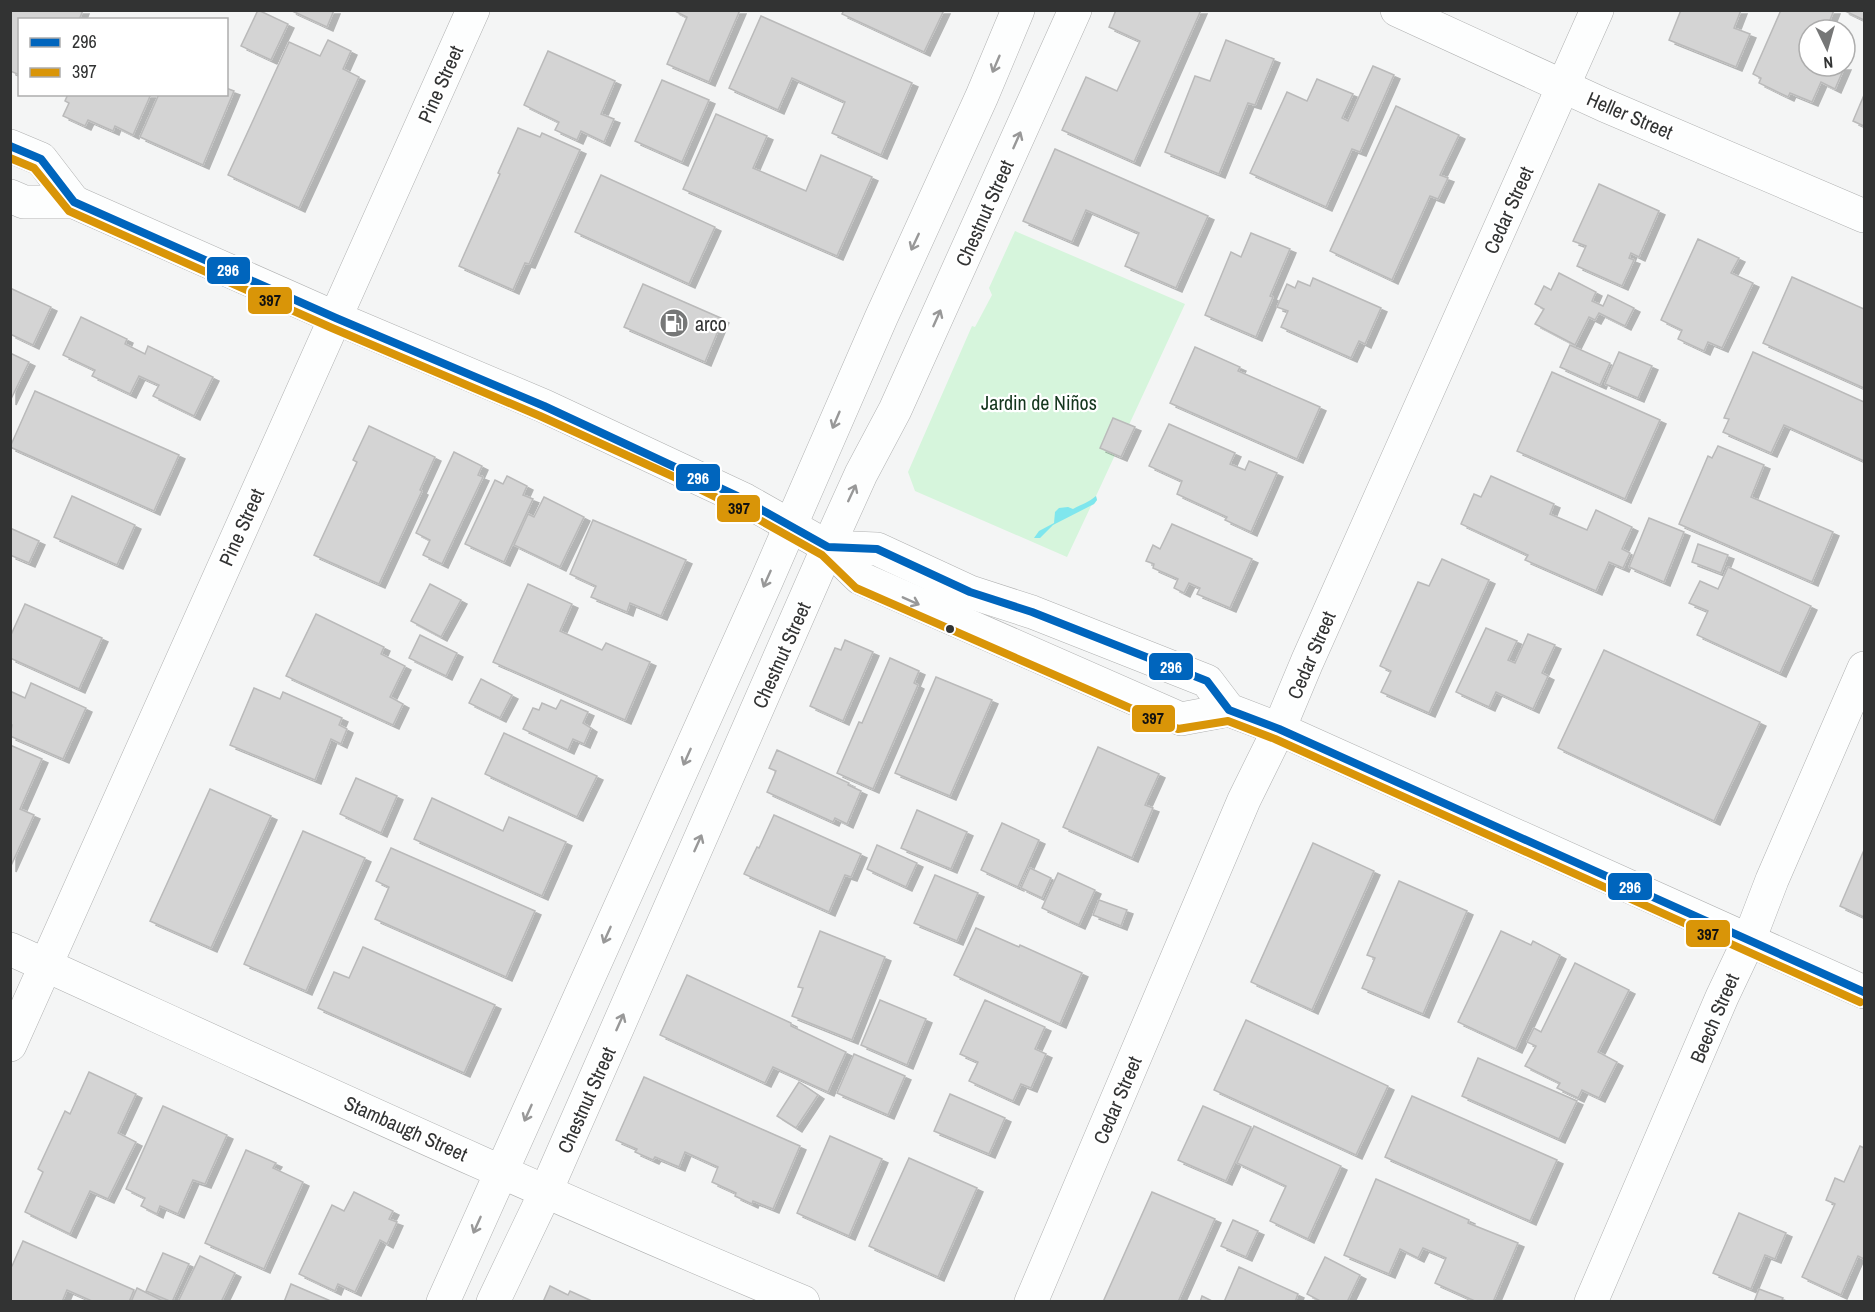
<svg xmlns="http://www.w3.org/2000/svg" width="1875" height="1312" font-family="'Archivo Narrow',sans-serif">
<style>
.green{fill:#d6f5dc}
.water{fill:#7fe6ed}
.building{fill:#d4d4d4;stroke:#bababa;stroke-width:1.5;filter:url(#shadow)}
.lines{fill:none;stroke-linecap:round;stroke-linejoin:round}
.minor-casing{stroke:#b0b1b1;stroke-width:34}
.tertiary-casing{stroke:#b0b1b1;stroke-width:34}
.secondary-casing{stroke:#b0b1b1;stroke-width:34}
.minor{stroke:#fdfefe;stroke-width:33}
.tertiary{stroke:#fdfefe;stroke-width:33}
.secondary{stroke:#fdfefe;stroke-width:33}
.bus-1-casing{stroke:#fff;stroke-width:12}
.bus-2-casing{stroke:#fff;stroke-width:12}
.bus-1{stroke:#0065bd;stroke-width:8}
.bus-2{stroke:#d99508;stroke-width:8}
.oneway{stroke:#989898}
.bus-dot{fill:#323333;stroke:#fff;stroke-width:2}
.labels{text-anchor:middle;dominant-baseline:central;stroke-width:4.5;stroke-linejoin:round;paint-order:stroke}
.street-label{font-size:20px;fill:#323333;stroke:#fff}
.poi-label{font-size:20px;fill:#323333;stroke:#fff;text-anchor:start}
.park-label{font-size:20px;fill:#14361d;stroke:#fff}
.line-badge{stroke:#fff;stroke-width:2}
.badge-label{font-size:16px;text-anchor:middle;font-weight:bold;fill:#fff}
.pale-badge-label{font-size:16px;text-anchor:middle;font-weight:bold;fill:#111}
</style>
<defs>
<filter id="shadow"><feDropShadow dx="6" dy="4" stdDeviation="0" flood-color="#0004"/></filter>
</defs>
<rect width="100%" height="100%" fill="#f4f5f5"/>
<!-- green -->
<path class="green" d="M1015 231 1185 304 1096 496 1097 500 1094 504 1091 506 1067 557 915 491 908 472 972 326 975 327 992 295 989 288Z"/>
<!-- water -->
<path class="water" d="M1096 496 1097 500 1094 504 1053 525 1040 538H1034L1039 531 1054 523 1055 512 1059 508 1068 507 1073 509C1082 504 1088 503 1096 496Z"/>
<!-- building -->
<g class="building">
<path d="M10 10H83L79 20H20V75L10 71Z"/>
<path d="M258 10 288 24 271 60 241 46Z"/>
<path d="M290 10H334L327 27Z"/>
<path d="M673 10H740L709 82 667 64 687 17Z"/>
<path d="M844 10H944L924 52 842 14Z"/>
<path d="M1116 10H1201L1134 162 1062 130 1086 77 1117 91 1140 41 1109 27Z"/>
<path d="M1681 10H1741L1734 28 1750 34 1736 67 1669 40Z"/>
<path d="M1781 10H1834L1826 30H1809V66H1845L1835 89 1821 82 1812 102 1790 93 1788 97 1759 83 1761 78 1753 74Z"/>
<path d="M1843 10H1864V20Z"/>
<path d="M761 16 912 83 881 155 832 133 845 102 792 78 778 110 729 88Z"/>
<path d="M328 40 351 51 343 69 359 77 299 208 228 175 289 42 320 56Z"/>
<path d="M1226 40 1274 59 1255 105 1248 103 1219 174 1165 152 1195 76 1210 81Z"/>
<path d="M548 51 615 81 601 114 614 119 604 142 581 131 577 140 555 130 559 122 524 105Z"/>
<path d="M1373 66 1394 75 1360 152 1352 149 1326 207 1250 173 1287 92 1307 101 1317 79 1353 94 1342 118 1348 121Z"/>
<path d="M662 80 709 100 682 162 635 141Z"/>
<path d="M226 88 234 91 203 165 140 137 159 94H226Z"/>
<path d="M68 94H151L133 135 115 126 113 131 88 120 85 126 63 116 69 103 65 101Z"/>
<path d="M1864 95V126L1853 121Z"/>
<path d="M1396 106 1459 135 1440 175 1448 178 1438 199 1430 196 1392 280 1330 251Z"/>
<path d="M716 114 767 136 753 168 806 191 821 155 872 177 837 256 683 189Z"/>
<path d="M518 128 540 137 542 133 580 150 529 264 525 263 513 290 459 266 500 174 498 173Z"/>
<path d="M1055 149 1208 216 1176 288 1125 266 1139 233 1086 210 1072 242 1023 221Z"/>
<path d="M601 175 715 227 689 284 575 232Z"/>
<path d="M1599 184 1659 211 1639 257 1631 253 1629 258 1634 260 1622 286 1577 266 1586 246 1573 241Z"/>
<path d="M1251 233 1290 249 1270 296 1273 297 1256 337 1205 315 1231 252 1241 257Z"/>
<path d="M1698 239 1739 258 1731 273 1753 283 1722 348 1708 342 1704 351 1678 339 1682 330 1661 320Z"/>
<path d="M1559 273 1596 292 1592 301 1603 306 1608 295 1634 308 1625 326 1599 313 1595 320 1589 317 1575 345 1535 324 1544 309 1535 304 1544 286 1551 290Z"/>
<path d="M1792 277 1864 309V388L1763 343Z"/>
<path d="M1313 278 1381 308 1365 344 1359 341 1351 358 1281 327 1288 311 1277 307 1287 284 1295 288 1298 281 1310 286Z"/>
<path d="M643 284 723 319 705 362 624 327Z"/>
<path d="M10 288 51 307 33 345 10 334Z"/>
<path d="M81 317 127 339 125 344 145 354 148 346 213 377 194 416 153 396 159 385 139 376 130 394 92 376 95 370 63 355Z"/>
<path d="M1570 345 1610 363 1600 385 1560 367Z"/>
<path d="M1195 347 1240 367 1238 371 1320 407 1297 459 1170 403Z"/>
<path d="M1619 352 1652 366 1638 398 1605 384Z"/>
<path d="M1753 352 1864 402V461L1784 425 1771 453 1723 432 1729 419 1724 418Z"/>
<path d="M10 353 29 362 10 401Z"/>
<path d="M1552 372 1660 420 1625 499 1517 451Z"/>
<path d="M35 391 179 455 154 511 10 447Z"/>
<path d="M1113 418 1135 427 1121 457 1100 448Z"/>
<path d="M1169 424 1235 453 1230 464 1245 470 1249 461 1277 473 1251 532 1225 520 1227 517 1177 494 1182 481 1149 466Z"/>
<path d="M369 426 435 457 420 490 422 491 379 584 314 555 357 462 353 460Z"/>
<path d="M1718 446 1764 465 1751 497 1833 532 1812 582 1679 524 1708 456 1712 458Z"/>
<path d="M454 452 482 466 478 475 483 477 442 564 423 555 430 540 416 533Z"/>
<path d="M507 476 527 486 523 495 533 499 504 562 465 544 495 480 503 484Z"/>
<path d="M1491 476 1554 504 1550 514 1587 530 1596 510 1632 527 1622 549 1630 553 1623 568 1609 562 1596 591 1525 560 1528 555 1461 524 1474 494 1481 497Z"/>
<path d="M72 496 135 525 117 565 54 537Z"/>
<path d="M544 497 584 517 560 567 514 545 528 514 534 517Z"/>
<path d="M1649 518 1684 532 1664 582 1629 567Z"/>
<path d="M593 520 686 560 661 616 630 603 627 612 591 597 596 586 570 574Z"/>
<path d="M1172 524 1252 559 1230 608 1197 594 1200 588 1189 583 1184 593 1174 588 1178 579 1153 568 1154 564 1146 561 1153 545 1160 549Z"/>
<path d="M10 528 39 541 29 563 10 555Z"/>
<path d="M1698 544 1728 555 1721 573 1692 562Z"/>
<path d="M1442 559 1489 580 1429 713 1381 692 1391 671 1380 666 1418 582 1429 586Z"/>
<path d="M1728 567 1811 606 1780 673 1697 635 1708 611 1689 603 1700 581 1718 589Z"/>
<path d="M430 584 461 600 441 637 411 621Z"/>
<path d="M528 584 572 604 560 631 602 650 606 643 650 662 625 720 493 662Z"/>
<path d="M25 604 102 638 79 689 10 658V637Z"/>
<path d="M316 614 384 647 381 654 405 666 390 697 403 704 393 725 286 676Z"/>
<path d="M1486 628 1517 641 1508 660 1515 663 1528 634 1555 645 1542 673 1548 676 1533 709 1496 692 1489 707 1456 692Z"/>
<path d="M420 635 457 653 446 676 409 658Z"/>
<path d="M845 640 873 652 843 721 810 706 835 648 841 650Z"/>
<path d="M1604 650 1760 722 1714 821 1558 748Z"/>
<path d="M890 658 919 671 914 683 918 685 873 789 837 773 859 722 862 723Z"/>
<path d="M936 677 992 700 950 796 895 773Z"/>
<path d="M481 679 512 695 500 718 469 703Z"/>
<path d="M31 683 86 708 63 759 10 736 12 725 10 724V694L12 692 25 698Z"/>
<path d="M254 688 280 699 283 692 342 718 339 725 347 729 341 744 331 739 315 780 230 745Z"/>
<path d="M561 700 588 712 583 723 591 728 584 744 573 739 568 750 523 729 533 708 539 710 542 703 556 709Z"/>
<path d="M504 733 597 776 577 817 485 774Z"/>
<path d="M10 745 42 759 20 809 34 815 10 868Z"/>
<path d="M1098 747 1159 774 1145 805 1153 808 1132 858 1063 827Z"/>
<path d="M777 750 849 783 848 785 861 791 847 824 835 818 833 822 767 792 776 771 769 768Z"/>
<path d="M356 778 397 796 381 833 340 814Z"/>
<path d="M210 789 271 816 211 948 150 921Z"/>
<path d="M432 798 503 831 509 817 566 842 542 896 414 839Z"/>
<path d="M917 810 967 832 951 869 901 848Z"/>
<path d="M774 815 861 854 851 877 845 875 829 912 744 874 757 847 759 848Z"/>
<path d="M1002 823 1039 840 1018 887 981 870Z"/>
<path d="M303 831 365 858 306 991 244 964Z"/>
<path d="M1313 843 1374 871 1312 1010 1251 982Z"/>
<path d="M877 845 917 863 906 887 867 869Z"/>
<path d="M391 848 535 911 506 977 375 919 389 887 376 881Z"/>
<path d="M1864 850V917L1840 906Z"/>
<path d="M1030 868 1051 878 1042 898 1021 888Z"/>
<path d="M1058 873 1095 890 1079 925 1042 908Z"/>
<path d="M935 875 978 893 957 941 914 923Z"/>
<path d="M1399 881 1467 911 1423 1014 1362 988 1375 958 1367 955Z"/>
<path d="M1099 900 1127 910 1121 926 1093 915Z"/>
<path d="M976 928 1019 947 1020 945 1082 973 1060 1024 954 975Z"/>
<path d="M820 931 885 957 852 1040 792 1016 803 988 798 987Z"/>
<path d="M1501 931 1531 945 1533 941 1560 955 1516 1049 1458 1022Z"/>
<path d="M363 947 495 1005 464 1073 318 1008 334 972 349 978Z"/>
<path d="M1575 963 1629 990 1598 1052 1617 1062 1599 1098 1582 1090 1578 1098 1557 1088 1560 1083 1525 1066 1536 1046 1527 1042 1534 1028 1541 1032Z"/>
<path d="M687 975 791 1023V1026L846 1052 828 1092 773 1067 765 1083 660 1035Z"/>
<path d="M880 1000 926 1019 907 1065 861 1045Z"/>
<path d="M985 1000 1045 1027 1035 1049 1046 1054 1031 1088 1021 1084 1013 1101 969 1081 978 1062 960 1054Z"/>
<path d="M1246 1020 1388 1086 1356 1155 1214 1090Z"/>
<path d="M854 1054 905 1076 888 1115 837 1093Z"/>
<path d="M1478 1058 1577 1101 1559 1139 1462 1096Z"/>
<path d="M89 1072 136 1094 118 1133 136 1142 108 1199 90 1191 70 1234 25 1212 43 1172 38 1169 65 1111 70 1114Z"/>
<path d="M644 1077 800 1146 773 1209 753 1201 752 1204 735 1196 736 1193 712 1182 718 1167 685 1152 679 1167 655 1157 653 1160 635 1152 637 1149 616 1140Z"/>
<path d="M799 1082 818 1095 796 1128 777 1116Z"/>
<path d="M950 1094 1005 1118 989 1154 934 1131Z"/>
<path d="M1412 1096 1557 1160 1530 1221 1385 1157Z"/>
<path d="M163 1106 227 1135 205 1184 193 1180 178 1214 160 1206 157 1214 141 1206 145 1198 126 1189Z"/>
<path d="M1203 1106 1251 1127 1226 1181 1178 1160Z"/>
<path d="M1254 1126 1341 1166 1308 1239 1270 1221 1286 1186 1237 1163Z"/>
<path d="M830 1136 882 1159 849 1236 797 1213Z"/>
<path d="M1860 1146 1864 1148V1259L1858 1256 1841 1295 1802 1277 1835 1204 1826 1200 1835 1178 1844 1182Z"/>
<path d="M246 1150 276 1163 273 1168 303 1182 264 1269 205 1243Z"/>
<path d="M909 1158 977 1188 938 1277 869 1246Z"/>
<path d="M1376 1179 1469 1220 1468 1223 1518 1243 1493 1302H1477L1435 1283 1446 1258 1423 1248 1418 1258 1400 1249 1389 1274 1344 1255Z"/>
<path d="M354 1192 393 1211 389 1219 397 1222 387 1244 380 1240 355 1292 338 1284 335 1291 299 1274 332 1205 344 1211Z"/>
<path d="M1152 1192 1215 1219 1178 1302H1103Z"/>
<path d="M1739 1213 1786 1233 1775 1259 1765 1255 1751 1289 1713 1273Z"/>
<path d="M1233 1220 1258 1231 1246 1257 1221 1246Z"/>
<path d="M23 1241 134 1290 129 1302H94L67 1290 62 1302H10V1266H12Z"/>
<path d="M163 1253 189 1264 172 1302 146 1291Z"/>
<path d="M200 1256 235 1273 221 1302H178Z"/>
<path d="M1325 1257 1360 1275 1347 1302H1322L1307 1294Z"/>
<path d="M1239 1267 1298 1294 1295 1302H1224Z"/>
<path d="M291 1284 333 1302H284Z"/>
<path d="M550 1286 568 1295 570 1291 594 1302H543Z"/>
<path d="M137 1288 165 1302H131Z"/>
<path d="M1759 1289 1783 1298 1781 1302H1754Z"/>
<path d="M1202 1296 1214 1302H1200Z"/>
</g>
<g class="lines">
<!-- minor casing -->
<g class="minor-casing">
<g id="minor">
<path d="M1397 10 1604 105 1864 216"/>
<path d="M10 949C274 1069 536 1191 803 1302"/>
<path d="M10 1045 473 10"/>
<path d="M1031 1302 1244 800 1279 729 1307 662 1597 10"/>
<path d="M1591 1302 1722 997 1749 940 1772 880 1864 668"/>
</g>
</g>
<!-- tertiary casing -->
<g class="tertiary-casing">
<g id="tertiary">
<path d="M443 1302 766 582 881 318 982 96 1018 10"/>
<path d="M493 1302 546 1191 828 547 861 474 895 410 1075 10"/>
</g>
</g>
<!-- secondary casing -->
<g class="secondary-casing">
<g id="secondary">
<path d="M10 146 41 159 74 202"/>
<path d="M10 196 24 202H74L336 318 544 406 745 500 828 547 860 578 1181 719 1229 710"/>
<path d="M828 547 877 549 970 592 1032 612 1207 681 1229 710 1279 729 1864 992"/>
</g>
</g>
<!-- minor -->
<use href="#minor" class="minor"/>
<!-- tertiary -->
<use href="#tertiary" class="tertiary"/>
<!-- secondary -->
<use href="#secondary" class="secondary"/>
<!-- bus-1 casing -->
<g class="bus-1-casing">
<path id="bus-1" d="M10 146 41 159 74 202 336 318 544 406 737 496 828 547 877 549 970 592 1032 612 1207 681 1229 710 1279 729 1864 992"/>
</g>
<!-- bus-2 casing -->
<g class="bus-2-casing">
<path id="bus-2" d="M10 158 34 168 69 211 332 328 540 416 681 480 740 509 822 555 856 588 1178 729 1228 721 1275 739 1860 1002"/>
</g>
<!-- bus-1 -->
<use href="#bus-1" class="bus-1"/>
<!-- bus-2 -->
<use href="#bus-2" class="bus-2"/>
</g>
<!-- one-way arrows -->
<defs><path id="oneway-shaft" d="M-6 0H5M1.5-3L5.5 0L1.5 3" fill="none" stroke-width="1.6" stroke-linecap="round" stroke-linejoin="round" transform="scale(1.5)"/></defs>
<g class="oneway">
<use href="#oneway-shaft" transform="translate(996 64) rotate(113)"/>
<use href="#oneway-shaft" transform="translate(1017 140) rotate(-66)"/>
<use href="#oneway-shaft" transform="translate(915 242) rotate(115)"/>
<use href="#oneway-shaft" transform="translate(937 318) rotate(-66)"/>
<use href="#oneway-shaft" transform="translate(836 420) rotate(113)"/>
<use href="#oneway-shaft" transform="translate(852 493) rotate(-65)"/>
<use href="#oneway-shaft" transform="translate(767 579) rotate(114)"/>
<use href="#oneway-shaft" transform="translate(911 601) rotate(24)"/>
<use href="#oneway-shaft" transform="translate(687 757) rotate(114)"/>
<use href="#oneway-shaft" transform="translate(698 843) rotate(-66)"/>
<use href="#oneway-shaft" transform="translate(607 935) rotate(114)"/>
<use href="#oneway-shaft" transform="translate(620 1022) rotate(-66)"/>
<use href="#oneway-shaft" transform="translate(528 1113) rotate(114)"/>
<use href="#oneway-shaft" transform="translate(477 1225) rotate(114)"/>
</g>
<!-- icons -->
<defs>
<g id="fuel-disc" transform="scale(1.5)"><circle r="9.5" fill="#767777" stroke="#fff"/><path d="M-5.5-6h7V0h2V4h1.3V-2.5L3-4.5l.8-.8L6-3V5H2.5V1h-1V6h-7ZM-4.2-4.7v3.2H.2V-4.7Z" fill="#fff"/></g>
</defs>
<g fill-rule="evenodd">
<use href="#fuel-disc" x="674" y="323"/>
</g>
<!-- markers -->
<circle class="bus-dot" cx="950" cy="629" r="5"/>
<g class="labels">
<!-- street labels -->
<g class="street-label">
<text transform="translate(440 84) rotate(-66)">Pine Street</text>
<text transform="translate(1630 115) rotate(23)">Heller Street</text>
<text transform="translate(1508 210) rotate(-66)">Cedar Street</text>
<text transform="translate(984 213) rotate(-66)">Chestnut Street</text>
<text transform="translate(241 527) rotate(-66)">Pine Street</text>
<text transform="translate(781 655) rotate(-66)">Chestnut Street</text>
<text transform="translate(1311 655) rotate(-67)">Cedar Street</text>
<text transform="translate(1714 1018) rotate(-67)">Beech Street</text>
<text transform="translate(586 1100) rotate(-66)">Chestnut Street</text>
<text transform="translate(1117 1100) rotate(-67)">Cedar Street</text>
<text transform="translate(406 1128) rotate(24)">Stambaugh Street</text>
</g>
<!-- poi labels -->
<g class="poi-label">
<text x="695" y="323">arco</text>
</g>
<!-- park labels -->
<g class="park-label">
<text x="1039" y="402">Jardin de Niños</text>
</g>
</g>
<g class="line-badge">
<rect x="206" y="256" width="45" height="29" rx="6" fill="#0065bd"/>
<rect x="247" y="286" width="46" height="29" rx="6" fill="#d99508"/>
<rect x="675" y="463" width="46" height="29" rx="6" fill="#0065bd"/>
<rect x="716" y="494" width="45" height="29" rx="6" fill="#d99508"/>
<rect x="1148" y="652" width="46" height="29" rx="6" fill="#0065bd"/>
<rect x="1131" y="704" width="45" height="29" rx="6" fill="#d99508"/>
<rect x="1607" y="872" width="46" height="29" rx="6" fill="#0065bd"/>
<rect x="1685" y="919" width="46" height="29" rx="6" fill="#d99508"/>
</g>
<g class="badge-label">
<text x="228" y="276">296</text>
<text x="698" y="484">296</text>
<text x="1171" y="673">296</text>
<text x="1630" y="893">296</text>
</g>
<g class="pale-badge-label">
<text x="270" y="306">397</text>
<text x="739" y="514">397</text>
<text x="1153" y="724">397</text>
<text x="1708" y="940">397</text>
</g>
<!-- border -->
<rect width="1875" height="1312" fill="none" stroke="#323333" stroke-width="24"/>
<!-- legend -->
<rect x="18" y="18" width="210" height="78" fill="#ffffff" stroke="#adadad" stroke-width="1.5"/>
<rect x="30" y="38" width="30" height="9" fill="#0065bd" stroke="#adadad" stroke-width="1.5"/>
<text x="72" y="48" font-size="18" fill="#323333">296</text>
<rect x="30" y="68" width="30" height="9" fill="#d99508" stroke="#adadad" stroke-width="1.5"/>
<text x="72" y="78" font-size="18" fill="#323333">397</text>
<!-- north arrow -->
<g transform="translate(1827 48) rotate(175)"><circle r="28" fill="#ffffff" stroke="#adadad" stroke-width="1.5"/>
<path d="M0-4.5L10 22L0 15L-10 22Z" fill="#767777"/>
<text y="-9" font-size="16" font-weight="bold" text-anchor="middle" fill="#323333">N</text>
</g>
</svg>
